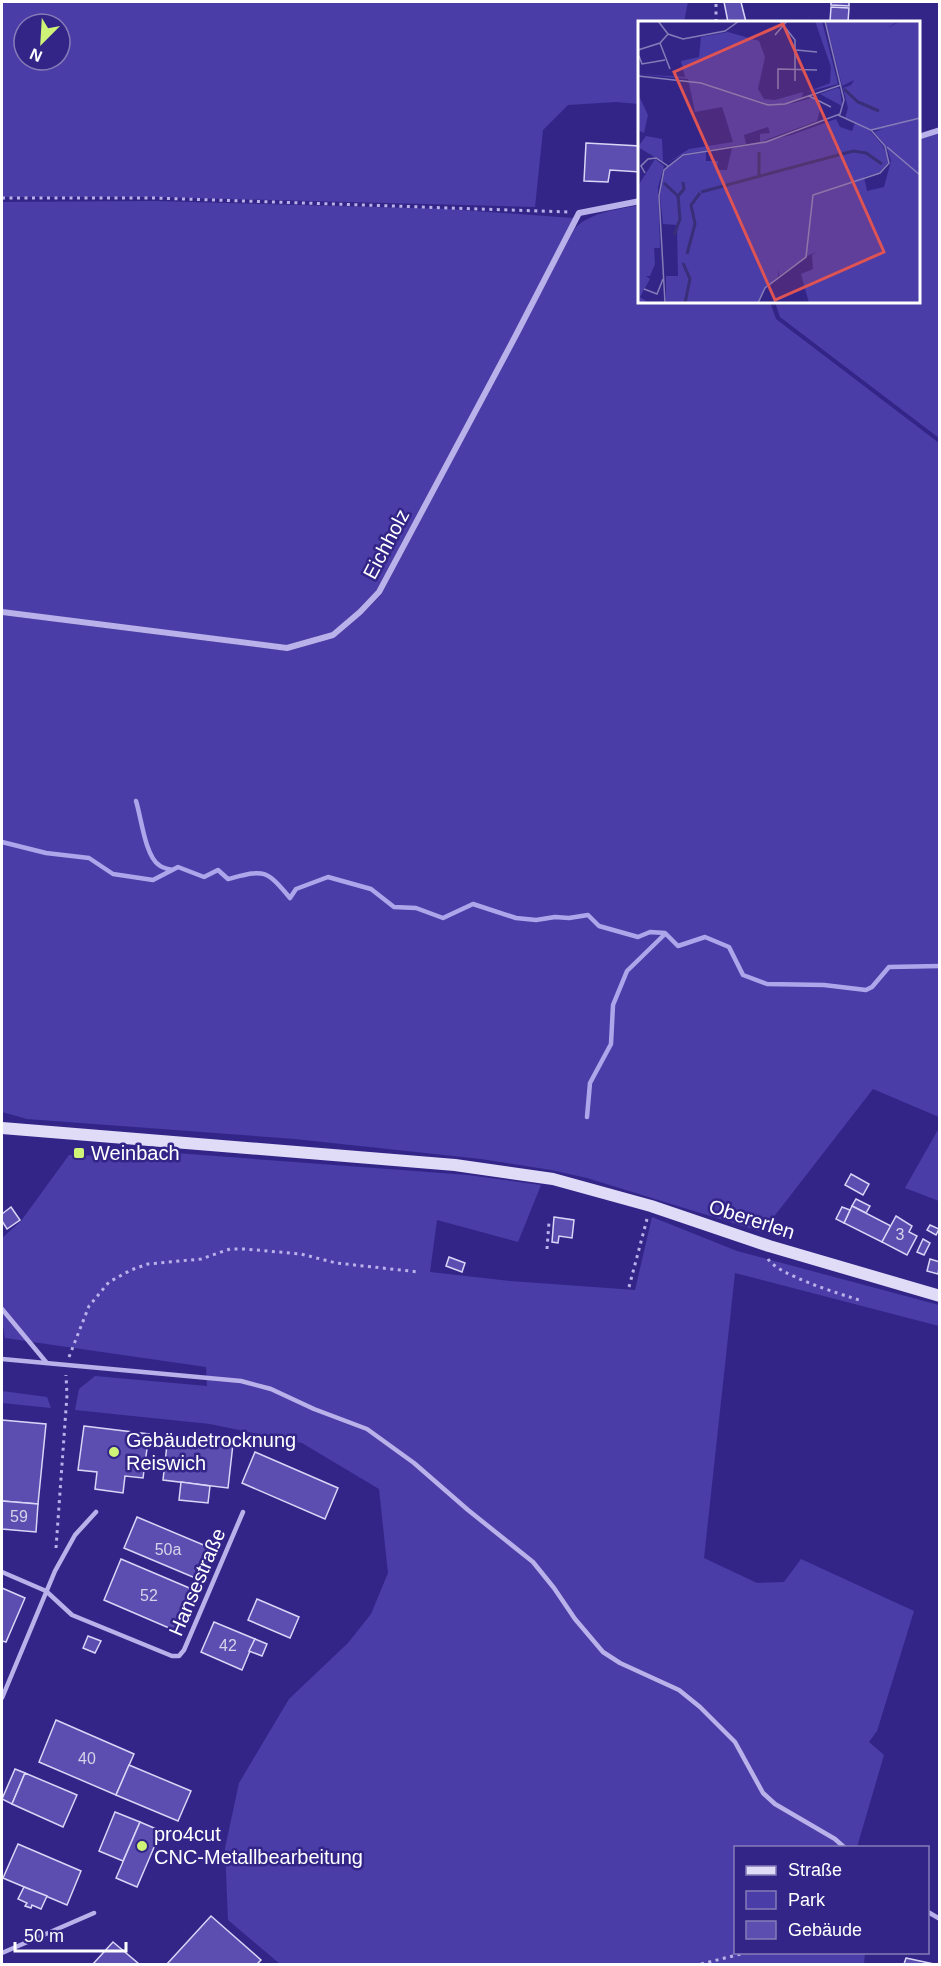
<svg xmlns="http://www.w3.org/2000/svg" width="941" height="1966" font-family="Arial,sans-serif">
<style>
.green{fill:#4a3da7;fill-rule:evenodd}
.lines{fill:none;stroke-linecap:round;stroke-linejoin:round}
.stream{stroke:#aea6ea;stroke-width:4.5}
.building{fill:#5b4eb0;stroke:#dad5f7;stroke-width:1.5}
.path{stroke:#b9b1e9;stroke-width:3;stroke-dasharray:3 4.5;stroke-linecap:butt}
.lane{stroke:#b9b1e9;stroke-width:4.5}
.street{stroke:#b9b1e9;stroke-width:6}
.secondary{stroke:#e0dcf8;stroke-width:12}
.poi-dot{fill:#cef376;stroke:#332588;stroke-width:2}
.labels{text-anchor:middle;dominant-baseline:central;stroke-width:5;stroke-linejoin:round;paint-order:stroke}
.number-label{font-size:16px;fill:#d6d3eb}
.street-label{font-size:20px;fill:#fff;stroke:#332588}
.poi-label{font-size:20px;fill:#fff;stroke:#332588;text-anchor:start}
.inset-river{fill:none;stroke:#392e78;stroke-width:3}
.inset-road{fill:none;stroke:#857cb8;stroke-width:1.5}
.view{fill:#de5353;fill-opacity:0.15;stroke:#de5353;stroke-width:3}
.inset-edge{fill:none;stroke:#fff;stroke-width:3}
</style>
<rect width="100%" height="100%" fill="#332588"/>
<!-- green -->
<g class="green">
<path d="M2 2H688L684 22H640L639 104 616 102 568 105 543 130 535 207 156 197H2ZM24 24H60V60H24Z"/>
<path d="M939 133V438L780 317 775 302H918L919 140Z"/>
<path d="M155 201 447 209 573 218 514 334 376 591 357 611 332 632 287 645 2 610V202Z"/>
<path d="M639 205 640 302H770L776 319 939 443V1117L873 1089 762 1232 587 1178 551 1170 481 1159 295 1139 27 1119 2 1112V615L288 651 334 638 361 615 381 595 575 228C593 211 617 210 639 205Z"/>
<path d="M939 1128V1201L905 1188Z"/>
<path d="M135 1150 468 1175 541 1185 518 1242 437 1220 430 1272 510 1281 635 1290 652 1217 737 1251 939 1305V1326L735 1273 704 1558 757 1583 784 1582 801 1559 914 1611 877 1731 869 1742 884 1755 857 1847 736 1848V1952L865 1953 864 1964H280L228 1920 225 1848 239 1783 289 1699 348 1643 371 1614 388 1573 379 1489 302 1443 210 1424 75 1410 79 1389 95 1376 207 1386 206 1367 5 1338 2 1320V1238L21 1221 69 1155 106 1156Z"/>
<path d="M2 1391 47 1397 51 1408 2 1403Z"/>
</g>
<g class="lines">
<!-- stream -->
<g class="stream">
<path d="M136 801C141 816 145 856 159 865 162 868 168 869 172 870"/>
<path d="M2 842 46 853 89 858 113 874 153 880 178 867 204 877 218 870 228 879C264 870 265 868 290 898L296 889 328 877 371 889 394 907 416 908 443 918 473 904 516 918 536 920 555 917 569 918 588 915 599 926 638 937 650 932 665 933 678 946 705 937 729 947 743 975 767 984 824 985 866 990 872 987 889 967 940 966"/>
<path d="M587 1117 590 1083 611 1044 613 1005 627 971 665 934"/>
</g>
</g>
<!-- building -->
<g class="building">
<path d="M724 2H741L746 22H728Z"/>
<path d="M831 2H849V6L831 5Z"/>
<path d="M831 7 849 8 848 22H830Z"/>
<path d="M586 143 640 146V172L610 170 608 182 584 181Z"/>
<path d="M851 1174 869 1184 863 1195 845 1185Z"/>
<path d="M856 1199 870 1206 866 1213 852 1206Z"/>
<path d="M852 1206 891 1226 882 1242 844 1223Z"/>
<path d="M11 1207 20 1220 7 1229 2 1221V1214Z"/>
<path d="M842 1207 850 1210 844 1223 836 1219Z"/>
<path d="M896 1216 912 1226 909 1232 917 1236 907 1255 882 1242Z"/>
<path d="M554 1217 574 1220 572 1238 559 1236 558 1243 552 1242Z"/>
<path d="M930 1225 939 1229 936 1235 927 1230Z"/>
<path d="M923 1239 930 1243 924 1255 917 1252Z"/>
<path d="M449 1257 465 1263 462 1272 446 1266Z"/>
<path d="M930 1259 940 1262 938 1274 927 1271Z"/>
<path d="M2 1420 46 1424 38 1504 2 1501Z"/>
<path d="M84 1426 149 1434 143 1478 125 1476 123 1493 95 1489 97 1472 78 1470Z"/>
<path d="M168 1436 233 1444 228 1488 163 1480Z"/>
<path d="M255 1452 338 1488 325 1519 242 1483Z"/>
<path d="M181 1482 210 1486 208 1503 179 1500Z"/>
<path d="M2 1501 38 1504 36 1532 2 1529Z"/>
<path d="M137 1517 213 1549 200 1580 124 1548Z"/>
<path d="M121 1559 194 1590 176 1631 104 1600Z"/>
<path d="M2 1588 25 1598 6 1642 2 1641Z"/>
<path d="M257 1599 299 1617 290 1638 248 1620Z"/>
<path d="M214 1622 255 1639 242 1670 201 1652Z"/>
<path d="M88 1636 101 1641 95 1653 83 1648Z"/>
<path d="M255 1639 267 1644 262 1656 249 1651Z"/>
<path d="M56 1720 134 1754 116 1795 39 1762Z"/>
<path d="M129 1765 191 1791 178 1821 116 1795Z"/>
<path d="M15 1769 25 1773 12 1804 2 1799Z"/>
<path d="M25 1773 77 1795 63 1827 12 1804Z"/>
<path d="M115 1812 140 1822 123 1861 99 1851Z"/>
<path d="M140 1822 161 1831 137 1887 116 1878Z"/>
<path d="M18 1844 81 1871 67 1905 3 1878Z"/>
<path d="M24 1887 47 1896 41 1909 32 1905 31 1908 25 1906 27 1903 18 1899Z"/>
<path d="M211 1916 261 1960 257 1964H167Z"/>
<path d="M113 1942 139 1964H93Z"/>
<path d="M906 1958 934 1964H904Z"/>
</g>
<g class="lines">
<!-- path -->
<g class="path">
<path d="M716 22V2"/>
<path d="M2 198H155L569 212"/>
<path d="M547 1249 549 1222"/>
<path d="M768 1259C778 1275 840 1294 859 1300"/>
<path d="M629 1287 647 1219"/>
<path d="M69 1357 89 1306 109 1282 131 1270 148 1264 201 1259 230 1249H245L301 1254 336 1263 419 1272"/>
<path d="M56 1548 67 1395 66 1375"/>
<path d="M701 1964 749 1952"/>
</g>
<!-- lane -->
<g class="lane">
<path d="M2 1309 46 1362"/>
<path d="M2 1359 241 1381 271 1389 314 1409 367 1429 414 1463 468 1510 533 1562 554 1588 575 1619 603 1652 620 1663 679 1690 700 1707 735 1742 763 1793 775 1804 835 1839 845 1848"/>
<path d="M2 1572 46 1591 72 1615 172 1656H179L184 1650 243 1512"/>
<path d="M2 1698 55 1571 75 1535 96 1512"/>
<path d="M928 1912 940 1919"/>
<path d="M2 1953 94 1913"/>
</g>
<!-- street -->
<g class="street">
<path d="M918 137 940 130"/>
<path d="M2 612 287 648 333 635 360 612 379 592 516 335 579 213 640 201"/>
</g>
<!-- secondary -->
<path class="secondary" d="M2 1128 455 1165 553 1179 651 1206 769 1246 940 1296"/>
</g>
<!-- markers -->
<g class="poi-dot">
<rect x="73" y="1147" width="12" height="12" rx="3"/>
<circle cx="114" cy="1452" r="6"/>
<circle cx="142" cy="1846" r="6"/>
</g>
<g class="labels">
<!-- number labels -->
<g class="number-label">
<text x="900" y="1234">3</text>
<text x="19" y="1516">59</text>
<text x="168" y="1549">50a</text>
<text x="149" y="1595">52</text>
<text x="228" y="1645">42</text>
<text x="87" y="1758">40</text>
</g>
<!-- street labels -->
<g class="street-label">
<text transform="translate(386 544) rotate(-62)">Eichholz</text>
<text transform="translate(752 1219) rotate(18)">Obererlen</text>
<text transform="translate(197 1582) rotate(-67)">Hansestraße</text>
</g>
<!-- poi labels -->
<g class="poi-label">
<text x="91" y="1153">Weinbach</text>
<text x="126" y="1440">Gebäudetrocknung<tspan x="126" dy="23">Reiswich</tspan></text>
<text x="154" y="1834">pro4cut<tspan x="154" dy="23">CNC-Metallbearbeitung</tspan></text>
</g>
</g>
<!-- overview -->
<g transform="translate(638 21)">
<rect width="282" height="282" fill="#332588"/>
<path d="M177 0H184L200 63 169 71 192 62 193 46ZM188 0H260L248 8 262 0H282V282H171L163 253 175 248 174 234 179 231 169 235 141 255V247L140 256 127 267 120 282H28V255H40L39 204 25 203 22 175 27 149 45 135 68 131V140H80L79 149H89L94 127 153 114 198 98 202 106 214 110 217 102 207 97 210 87 205 67 213 64 216 59 204 65ZM245 108 236 111 249 127 253 140 246 166 229 170 226 156 242 151 251 140 245 125 232 110ZM90 11 121 20 127 36 120 68 126 78 137 79 165 71 164 76 152 83 177 76 183 85 179 100 122 121V113L132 112 130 106 106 114 108 123 45 133 29 142 51 128 95 121 87 95 84 86 57 91 50 58 0 53 47 56 43 40 61 36 63 16ZM199 67 202 68 204 85 182 73ZM0 73 10 94 6 112 0 109ZM8 115 24 118 25 141 0 126ZM17 138 26 145 20 166 22 227H16L17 243 12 255H8L12 258 2 276 11 282H0V165Z" fill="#4a3da7" fill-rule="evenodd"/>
<path class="inset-river" d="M206 68 220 81 241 90M121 131V157M26 162 40 175M63 171 215 130 228 132 244 143M36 214 42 198 40 175 46 168 45 161M49 233 57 203 53 184 62 172M45 242 52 258 47 282"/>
<path class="inset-road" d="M20 0 30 13 45 18 87 10 101 0M142 0 157 19V60M137 14 149 0M22 22 32 48M0 29 22 22 30 13M158 29 179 31M1 35 4 43 27 39M0 55 63 62 130 84 147 83 203 64M140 68V48L179 49M171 75 193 86M233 109 282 97M249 126 282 154M7 152 3 145 10 138 18 137 30 145M6 268 19 273 25 258M27 282 21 175 26 149 45 134 128 121 202 93 206 79 187 0M120 282 127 267 168 236 175 174 242 152 251 142 247 125 233 109 200 94"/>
<path class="view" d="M145 3 246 231 137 279 36 51Z"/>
<rect width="282" height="282" class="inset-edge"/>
</g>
<!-- border -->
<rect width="941" height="1966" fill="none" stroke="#ffffff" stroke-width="6"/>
<!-- legend -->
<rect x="734" y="1846" width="195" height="108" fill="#332588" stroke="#857cb8" stroke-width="1.5"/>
<rect x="746" y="1866" width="30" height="9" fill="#e0dcf8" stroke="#857cb8" stroke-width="1.5"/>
<text x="788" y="1876" font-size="18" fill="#ffffff">Straße</text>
<rect x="746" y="1891" width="30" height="18" fill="#4a3da7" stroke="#857cb8" stroke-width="1.5"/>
<text x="788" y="1906" font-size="18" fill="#ffffff">Park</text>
<rect x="746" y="1921" width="30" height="18" fill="#5b4eb0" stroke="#857cb8" stroke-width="1.5"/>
<text x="788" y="1936" font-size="18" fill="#ffffff">Gebäude</text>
<!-- north arrow -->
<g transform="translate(42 42) rotate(204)"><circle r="28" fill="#332588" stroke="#857cb8" stroke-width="1.5"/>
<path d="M0-4.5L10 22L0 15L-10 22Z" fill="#cef376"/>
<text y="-9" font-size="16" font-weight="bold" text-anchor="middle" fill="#ffffff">N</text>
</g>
<!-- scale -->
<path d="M15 1942v9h111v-9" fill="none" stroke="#ffffff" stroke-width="3"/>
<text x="24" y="1942" font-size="18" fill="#ffffff" stroke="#332588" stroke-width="4.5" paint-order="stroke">50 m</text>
</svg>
